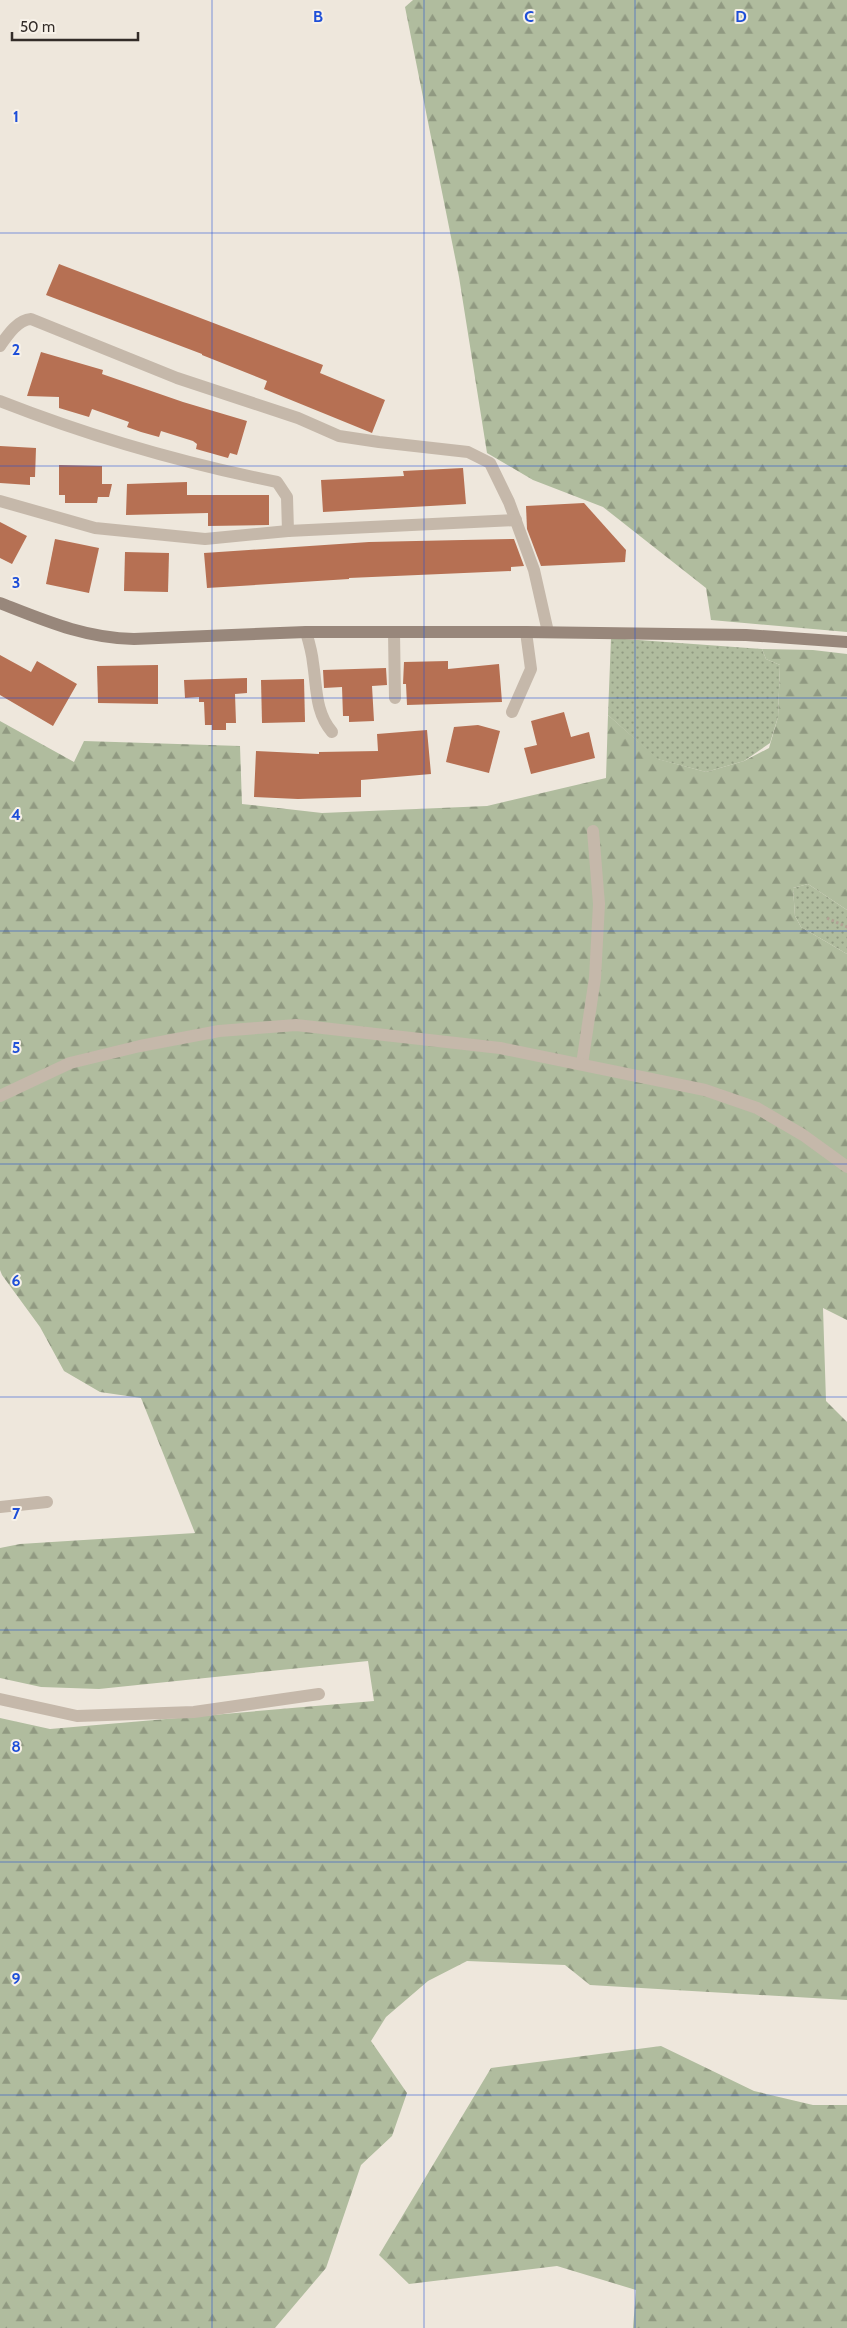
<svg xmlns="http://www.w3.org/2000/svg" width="847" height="2328" font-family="Cabin,sans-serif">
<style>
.grass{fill:url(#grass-dots)}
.forest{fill:url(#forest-firs)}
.building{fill:#b67053}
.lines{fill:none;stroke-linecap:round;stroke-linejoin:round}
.path{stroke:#b1a294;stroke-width:3;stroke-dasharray:2.5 2.5;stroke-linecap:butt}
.street{stroke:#c5b8aa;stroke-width:12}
.secondary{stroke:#98877b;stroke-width:12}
.grid{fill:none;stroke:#1d4ed8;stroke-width:1;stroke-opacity:0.55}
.grid-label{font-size:16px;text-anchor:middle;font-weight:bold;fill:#1d4ed8;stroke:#f7f1e8;stroke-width:4;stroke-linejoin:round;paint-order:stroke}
</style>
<defs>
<pattern id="grass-dots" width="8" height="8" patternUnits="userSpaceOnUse" patternTransform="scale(1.25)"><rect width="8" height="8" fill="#b0bc9e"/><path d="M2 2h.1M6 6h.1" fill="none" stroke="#909981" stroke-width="1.8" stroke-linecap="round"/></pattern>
<pattern id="forest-firs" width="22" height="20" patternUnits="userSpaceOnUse" patternTransform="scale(1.25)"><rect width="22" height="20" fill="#b0bc9e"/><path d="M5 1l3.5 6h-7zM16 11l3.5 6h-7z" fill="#909981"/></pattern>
</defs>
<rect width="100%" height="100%" fill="#eee7dc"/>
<!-- grass -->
<g class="grass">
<path d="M611 638 762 649 766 659 780 665 778 717 770 743 744 761 706 772 657 759 608 715Z"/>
<path d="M808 884 847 910V954L801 927 795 916 793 888Z"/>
</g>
<!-- forest -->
<g class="forest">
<path d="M413 0H847V632L711 620 706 588 603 507 533 480 487 453 459 277 405 7Z"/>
<path d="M762 649 813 650 847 654V910L808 884 793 888 795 916 801 927 847 954V1320L823 1308 826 1401 847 1422V2000L590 1985 565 1965 467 1961 428 1981 386 2017 371 2041 407 2093 392 2136 361 2165 326 2268 275 2328H0V1718L50 1729 374 1701 368 1661 99 1689 41 1687 0 1678V1548L20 1544 195 1533 141 1398 100 1392 64 1371 40 1327 2 1275 0 1270V721L74 762 84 741 240 746 242 804 322 813 487 806 606 778 608 715 658 759 706 772 744 761 769 748 778 717 780 665 766 659Z"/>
<path d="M661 2046 754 2091 813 2105H847V2328H633L636 2290 557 2266 409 2284 379 2255 491 2068Z"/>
</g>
<!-- building -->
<g class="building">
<path d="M59 264 323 365 320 373 385 400 372 433 264 389 267 381 202 355V354L46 295Z"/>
<path d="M41 352 103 370 102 374 183 402 247 421 237 455 230 453 228 458 196 449 197 444 193 441 161 431 159 437 141 432 127 427 129 422 92 409 89 417 59 408V397L27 396Z"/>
<path d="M0 446 36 448 35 477H30V485L0 483Z"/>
<path d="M59 465 102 466V484H112L109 497H98L97 503H65V495H59Z"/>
<path d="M463 468 466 504 323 512 321 480 404 476 403 471Z"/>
<path d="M187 482V495H269V525L208 526V513L126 515 127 484Z"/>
<path d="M584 503 626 550 625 562 541 566 527 529 526 506Z"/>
<path d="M0 522 27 536 12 564 0 558Z"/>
<path d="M55 539 99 548 89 593 46 584Z"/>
<path d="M514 539 524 566 511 567V571L349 578V579L207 588 204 553 369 542Z"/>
<path d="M125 552 169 553 168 592 124 591Z"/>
<path d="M0 655 31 672 37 661 77 684 53 726 0 695Z"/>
<path d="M448 661V669L499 664 502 702 407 705 406 684H403L404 662Z"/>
<path d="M158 665V704L98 703 97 666Z"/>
<path d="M386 668 387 685 372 686 374 721 349 722V716H343L342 687 324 688 323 670Z"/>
<path d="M247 678V693L235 694 236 723H226V730H212V725H205L204 702H199V697L185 698 184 680Z"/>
<path d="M304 679 305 722 262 723 261 680Z"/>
<path d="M564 712 571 737 589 732 595 758 531 774 524 748 537 745 531 721Z"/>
<path d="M478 725 500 731 489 773 446 762 454 727Z"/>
<path d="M427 730 431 774 361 780V797L298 799 254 797 256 751 319 754V752L378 751 377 734Z"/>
</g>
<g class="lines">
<!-- path -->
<path class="path" d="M827 918 847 927"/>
<!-- street -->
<g class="street">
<path d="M0 346C7 336 17 320 31 319L177 378 298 418 339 436 379 442 468 452 490 463 509 502 534 570 548 632"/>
<path d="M0 401C89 436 183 463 277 482L287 497 288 531"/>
<path d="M0 501 95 528 205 539 288 531 516 520"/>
<path d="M306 632C309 642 312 652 313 663 317 688 315 712 332 732"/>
<path d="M394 632 395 698"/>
<path d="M512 712 531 669 526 632"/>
<path d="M582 1064 595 978 599 904 593 831"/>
<path d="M0 1096 70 1063 140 1046 219 1031 296 1025 500 1048 705 1090 757 1108 803 1135 847 1167"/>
<path d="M0 1507 47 1502"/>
<path d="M0 1699 77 1716 194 1712 319 1694"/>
</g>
<!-- secondary -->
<path class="secondary" d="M0 603C46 621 85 638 134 639L306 632H526L746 635 847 642"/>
</g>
<!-- grid -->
<path class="grid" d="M212 0V2328M424 0V2328M635 0V2328M0 233H847M0 466H847M0 698H847M0 931H847M0 1164H847M0 1397H847M0 1630H847M0 1862H847M0 2095H847"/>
<g class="grid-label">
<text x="318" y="22">B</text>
<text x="529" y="22">C</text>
<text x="741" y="22">D</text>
<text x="16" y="122">1</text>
<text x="16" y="355">2</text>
<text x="16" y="588">3</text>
<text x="16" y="820">4</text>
<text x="16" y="1053">5</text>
<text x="16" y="1286">6</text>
<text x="16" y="1519">7</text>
<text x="16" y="1752">8</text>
<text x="16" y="1984">9</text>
</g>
<!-- scale -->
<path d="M12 32v8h126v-8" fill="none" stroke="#332c28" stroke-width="2.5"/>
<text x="20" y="32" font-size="15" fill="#332c28" stroke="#f7f1e8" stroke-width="4" paint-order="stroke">50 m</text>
</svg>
